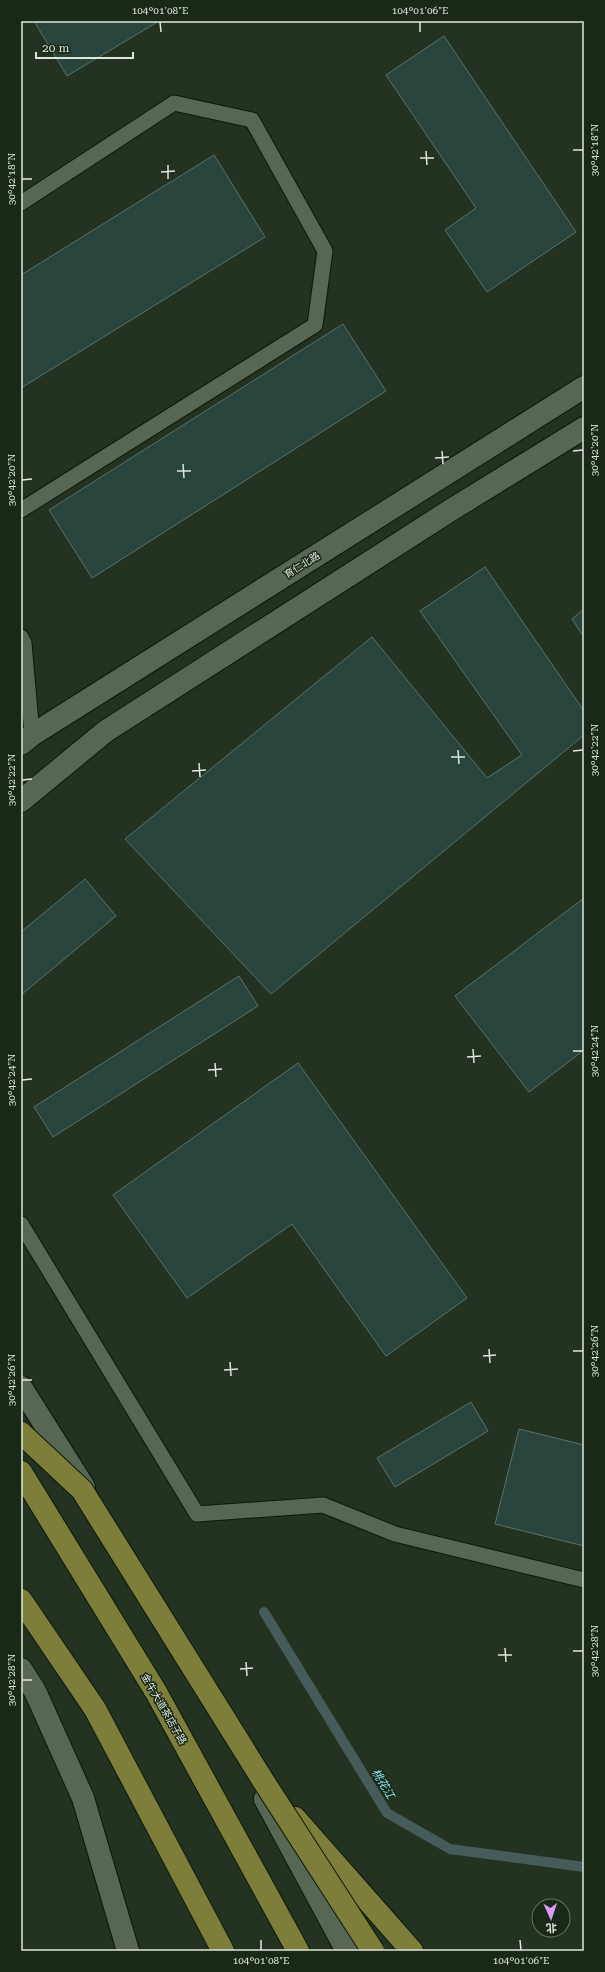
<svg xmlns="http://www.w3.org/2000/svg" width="605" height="1972" font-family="'Roboto Serif','Noto Sans SC',serif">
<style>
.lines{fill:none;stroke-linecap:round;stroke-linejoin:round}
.stream{stroke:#465c5b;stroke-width:10}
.building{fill:#28443d;stroke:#57746c}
.service-casing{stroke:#0c190a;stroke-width:17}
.tertiary-casing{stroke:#0c190a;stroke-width:24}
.secondary-casing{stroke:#0c190a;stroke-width:24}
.trunk-casing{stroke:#0c190a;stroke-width:24}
.service{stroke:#576754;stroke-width:15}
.tertiary{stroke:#576754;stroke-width:22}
.secondary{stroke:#576754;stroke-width:22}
.trunk{stroke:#7e7e3b;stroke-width:22}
.trunk-bridge-casing{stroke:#0c190a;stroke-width:24;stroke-linecap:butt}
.trunk-bridge{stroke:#7e7e3b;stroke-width:22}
.ticks{fill:none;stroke:#dee7dc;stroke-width:1.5}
.labels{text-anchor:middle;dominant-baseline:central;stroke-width:3;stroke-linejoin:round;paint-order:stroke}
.street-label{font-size:10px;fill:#dee7dc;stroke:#192817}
.water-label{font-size:11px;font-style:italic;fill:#92eefe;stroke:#192817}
.neatline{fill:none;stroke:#dee7dc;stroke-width:1.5}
.ticks-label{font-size:10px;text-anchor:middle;fill:#dee7dc}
</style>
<rect width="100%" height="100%" fill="#233221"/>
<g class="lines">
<!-- stream -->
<path class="stream" d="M264 1612 387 1813 450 1849 584 1867"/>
</g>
<!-- building -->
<g class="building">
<path d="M34 21H159L67 76Z"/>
<path d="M444 36 576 232 487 292 445 230 476 208 386 75Z"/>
<path d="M214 155 265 237 21 388V275Z"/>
<path d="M343 324 386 391 92 578 49 510Z"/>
<path d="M485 567 584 711V735L271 994 125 839 372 637 487 778 522 755 420 611Z"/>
<path d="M584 609V637L572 619Z"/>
<path d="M85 879 116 916 21 995V932Z"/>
<path d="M584 898V1050L529 1092 455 996Z"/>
<path d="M239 976 258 1006 53 1137 34 1107Z"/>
<path d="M298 1063 467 1298 386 1356 292 1224 187 1298 113 1195Z"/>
<path d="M471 1402 488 1431 395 1487 377 1458Z"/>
<path d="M519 1429 584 1445V1546L495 1524Z"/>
</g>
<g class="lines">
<!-- service casing -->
<g class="service-casing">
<g id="service">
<path d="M21 203 174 103 252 120 325 251 315 325 21 510"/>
<path d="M21 637 24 643 32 735"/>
<path d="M21 1224 197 1514 323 1505 395 1534 584 1580"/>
</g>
</g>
<!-- tertiary casing -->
<g class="tertiary-casing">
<g id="tertiary">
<path d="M21 744 32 735 584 387"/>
<path d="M21 801 106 731 451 510 584 428"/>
</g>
</g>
<!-- secondary casing -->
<g class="secondary-casing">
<g id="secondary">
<path d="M21 1387 84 1487"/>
<path d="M21 1669 35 1691 83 1798 128 1951"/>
<path d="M265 1799 347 1951"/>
</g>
</g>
<!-- trunk casing -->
<g class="trunk-casing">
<g id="trunk">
<path d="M21 1472 156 1692 298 1951"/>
<path d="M21 1600 95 1709 223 1951"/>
<path d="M295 1818 412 1951"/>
</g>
</g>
<!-- service -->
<use href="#service" class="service"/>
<!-- tertiary -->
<use href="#tertiary" class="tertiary"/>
<!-- secondary -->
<use href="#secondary" class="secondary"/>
<!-- trunk -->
<use href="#trunk" class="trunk"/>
<!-- trunk-bridge casing -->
<g class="trunk-bridge-casing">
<path id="trunk-bridge" d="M21 1433 82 1490 264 1782 373 1951"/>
</g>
<!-- trunk-bridge -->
<use href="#trunk-bridge" class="trunk-bridge"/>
</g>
<!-- ticks -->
<path class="ticks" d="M160 22 161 32M420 22V32M573 150H583M426 151 427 165M420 158H434M168 165V179M161 172 175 171M22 179H32M442 451 443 464M573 451 583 450M435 458 449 457M183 464 184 478M177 471H191M22 480 32 479M458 750 459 764M573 751 583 750M451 757H465M199 763 200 777M192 771 206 770M22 780 32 779M473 1049 474 1063M573 1051H583M467 1057 481 1056M215 1063 216 1077M208 1070 222 1069M22 1080 32 1079M489 1349 490 1363M573 1351H583M483 1356 496 1355M230 1362 231 1376M224 1370 238 1369M22 1380H32M505 1648 506 1662M573 1651H583M498 1655H512M246 1662 247 1676M240 1669 253 1668M22 1680H32M261 1940V1950M520 1940 521 1950"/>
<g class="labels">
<!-- street labels -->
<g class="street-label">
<text transform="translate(302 565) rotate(-32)">育仁北路</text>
<text transform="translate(164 1709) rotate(60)">金牛大道茶店子路</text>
</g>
<!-- water labels -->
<g class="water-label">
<text transform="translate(383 1784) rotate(59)">桃花江</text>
</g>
</g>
<!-- border -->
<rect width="605" height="1972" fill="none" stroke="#192817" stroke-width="44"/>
<!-- north arrow -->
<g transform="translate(551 1918) rotate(177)"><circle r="19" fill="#192817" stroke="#687466"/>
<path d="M0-3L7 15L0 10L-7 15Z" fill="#d89bf8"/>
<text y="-6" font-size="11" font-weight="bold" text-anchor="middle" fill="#dee7dc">北</text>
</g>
<!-- scale -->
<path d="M36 52v6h97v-6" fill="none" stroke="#dee7dc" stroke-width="2"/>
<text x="42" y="52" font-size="12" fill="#dee7dc" stroke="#192817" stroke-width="3" paint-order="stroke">20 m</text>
<rect x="22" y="22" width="561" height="1928" class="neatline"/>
<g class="ticks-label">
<text x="160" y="14">104°01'08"E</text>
<text x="420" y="14">104°01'06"E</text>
<text transform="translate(594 150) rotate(-90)" y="4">30°42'18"N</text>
<text transform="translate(11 179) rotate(-90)" y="4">30°42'18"N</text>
<text transform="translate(594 450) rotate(-90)" y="4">30°42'20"N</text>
<text transform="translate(11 480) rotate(-90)" y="4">30°42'20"N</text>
<text transform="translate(594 750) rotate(-90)" y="4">30°42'22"N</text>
<text transform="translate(11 780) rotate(-90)" y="4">30°42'22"N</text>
<text transform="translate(594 1051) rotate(-90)" y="4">30°42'24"N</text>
<text transform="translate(11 1080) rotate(-90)" y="4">30°42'24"N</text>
<text transform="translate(594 1351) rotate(-90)" y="4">30°42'26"N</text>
<text transform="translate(11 1380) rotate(-90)" y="4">30°42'26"N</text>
<text transform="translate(594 1651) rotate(-90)" y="4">30°42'28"N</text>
<text transform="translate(11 1680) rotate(-90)" y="4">30°42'28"N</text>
<text x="261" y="1964">104°01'08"E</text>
<text x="521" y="1964">104°01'06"E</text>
</g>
</svg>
